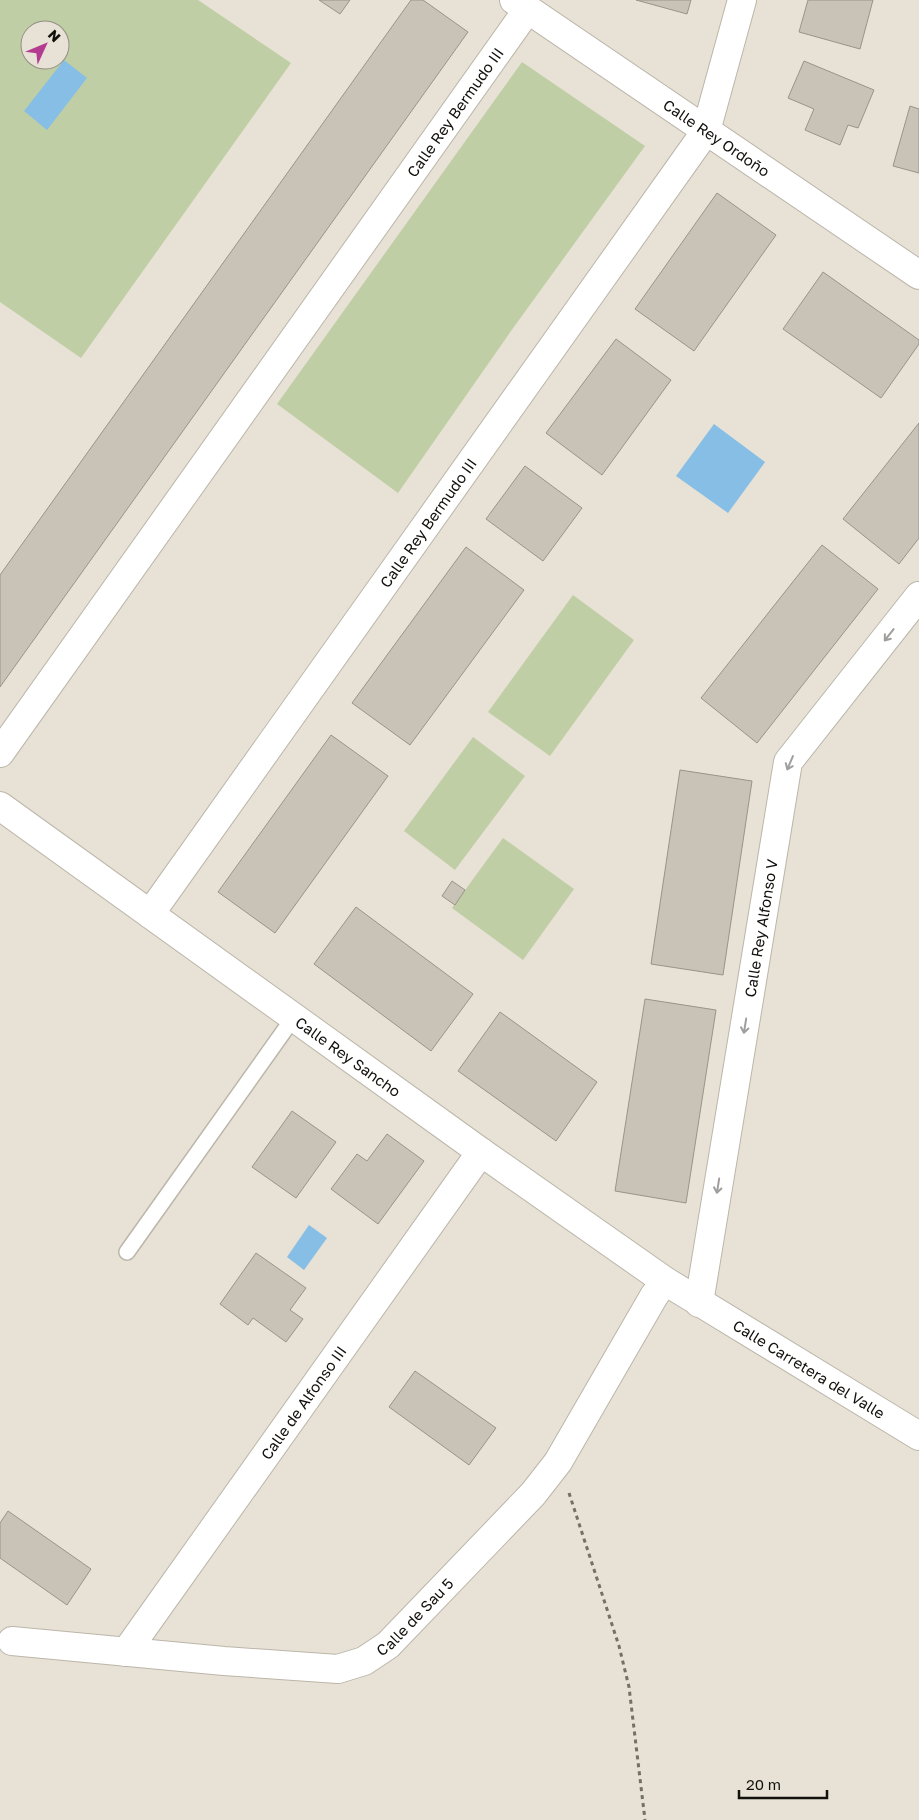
<svg xmlns="http://www.w3.org/2000/svg" width="919" height="1820" font-family="'Golos Text',sans-serif">
<style>
.green{fill:#c0cea5;fill-rule:evenodd}
.water{fill:#87bee6}
.building{fill:#c8c3b6;stroke:#999488}
.lines{fill:none;stroke-linecap:round;stroke-linejoin:round}
.service-casing{stroke:#bcb6aa;stroke-width:18}
.minor-casing{stroke:#bcb6aa;stroke-width:30}
.path{stroke:#737068;stroke-width:3;stroke-dasharray:4 4;stroke-linecap:butt}
.service{stroke:#fff;stroke-width:15}
.minor{stroke:#fff;stroke-width:28}
.oneway{stroke:#a09f9e}
.labels{text-anchor:middle;dominant-baseline:central;stroke-width:4.5;stroke-linejoin:round;paint-order:stroke}
.street-label{font-size:15px;fill:#12100c;stroke:#e7e2d5}
</style>
<rect width="100%" height="100%" fill="#e7e2d5"/>
<!-- green -->
<g class="green">
<path d="M0 0H198L291 63 81 358 0 302ZM30 30H60V60H30Z"/>
<path d="M522 62 645 146 511 331 398 493 277 404Z"/>
<path d="M573 595 634 640 550 756 488 712Z"/>
<path d="M473 737 525 776 455 870 404 831Z"/>
<path d="M503 838 574 889 523 960 452 908Z"/>
</g>
<!-- water -->
<g class="water">
<path d="M64 60 87 78 47 130 24 111Z"/>
<path d="M714 424 765 462 728 513 676 476Z"/>
<path d="M309 1225 327 1238 304 1270 287 1257Z"/>
</g>
<!-- building -->
<g class="building">
<path d="M319 0H350L340 14Z"/>
<path d="M411 0H423L468 32 0 687V575Z"/>
<path d="M636 0H691L687 14Z"/>
<path d="M808 0H873L860 49 799 32Z"/>
<path d="M804 61 874 90 858 128 848 125 840 145 805 130 814 109 788 98Z"/>
<path d="M910 106 919 109V173L893 166Z"/>
<path d="M717 193 776 235 694 351 635 309Z"/>
<path d="M823 272 919 340V344L881 398 783 329Z"/>
<path d="M616 339 671 380 602 475 546 433Z"/>
<path d="M919 423V538L899 564 843 519Z"/>
<path d="M525 466 582 508 543 561 486 519Z"/>
<path d="M822 545 878 589 757 743 701 698Z"/>
<path d="M466 547 524 590 410 745 352 703Z"/>
<path d="M331 735 388 776 275 933 218 892Z"/>
<path d="M680 770 752 781 723 975 651 964Z"/>
<path d="M452 881 465 890 455 905 442 896Z"/>
<path d="M356 907 473 994 431 1051 314 964Z"/>
<path d="M645 999 716 1010 686 1203 615 1191Z"/>
<path d="M500 1012 597 1082 556 1141 458 1071Z"/>
<path d="M292 1111 336 1142 296 1198 252 1167Z"/>
<path d="M387 1134 424 1161 378 1224 331 1189 357 1154 367 1161Z"/>
<path d="M256 1253 306 1288 290 1310 303 1319 286 1342 253 1318 248 1325 220 1304Z"/>
<path d="M415 1371 496 1428 469 1465 389 1407Z"/>
<path d="M8 1511 91 1569 67 1605 0 1558V1523Z"/>
</g>
<g class="lines">
<!-- service casing -->
<g class="service-casing">
<path id="service" d="M127 1252 294 1017"/>
</g>
<!-- minor casing -->
<g class="minor-casing">
<g id="minor">
<path id="s1" d="M514 0 919 275"/>
<path id="s2" d="M0 753 528 9"/>
<path id="s3" d="M0 806 481 1152 665 1281 919 1436"/>
<path id="s4" d="M150 914 706 131 742 0"/>
<path id="s5" d="M699 1303 788 762 919 596"/>
<path id="s6" d="M12 1641 224 1661 338 1669 364 1661 388 1645 533 1494 558 1462 654 1296 665 1281"/>
<path id="s7" d="M126 1652 481 1152"/>
</g>
</g>
<!-- path -->
<path class="path" d="M569 1493 619 1646 629 1687 645 1820"/>
<!-- service -->
<use href="#service" class="service"/>
<!-- minor -->
<use href="#minor" class="minor"/>
</g>
<!-- one-way arrows -->
<defs><path id="oneway-shaft" d="M-6 0H5M1.5-3L5.5 0L1.5 3" fill="none" stroke-width="1.6" stroke-linecap="round" stroke-linejoin="round" transform="scale(1.25)"/></defs>
<g class="oneway">
<use href="#oneway-shaft" transform="translate(889 635) rotate(128)"/>
<use href="#oneway-shaft" transform="translate(790 763) rotate(113)"/>
<use href="#oneway-shaft" transform="translate(745 1026) rotate(99)"/>
<use href="#oneway-shaft" transform="translate(718 1186) rotate(99)"/>
</g>
<g class="labels">
<!-- street labels -->
<g class="street-label">
<text stroke="none"><textPath href="#s2" startOffset="786">Calle Rey Bermudo III</textPath></text>
<text stroke="none"><textPath href="#s1" startOffset="245">Calle Rey Ordoño</textPath></text>
<text stroke="none"><textPath href="#s4" startOffset="480">Calle Rey Bermudo III</textPath></text>
<text stroke="none"><textPath href="#s5" startOffset="380">Calle Rey Alfonso V</textPath></text>
<text stroke="none"><textPath href="#s3" startOffset="429">Calle Rey Sancho</textPath></text>
<text stroke="none"><textPath href="#s3" startOffset="986">Calle Carretera del Valle</textPath></text>
<text stroke="none"><textPath href="#s7" startOffset="306">Calle de Alfonso III</textPath></text>
<text stroke="none"><textPath href="#s6" startOffset="422">Calle de Sau 5</textPath></text>
</g>
</g>
<!-- north arrow -->
<g transform="translate(45 45) rotate(46)"><circle r="24" fill="#e7e2d5" stroke="#928e85"/>
<path d="M0-4L9 19L0 12L-9 19Z" fill="#b33b90"/>
<text y="-8" font-size="14" font-weight="bold" text-anchor="middle" fill="#12100c">N</text>
</g>
<!-- scale -->
<path d="M739 1790v8h88v-8" fill="none" stroke="#12100c" stroke-width="2.5"/>
<text x="746" y="1790" font-size="15" fill="#12100c" stroke="#e7e2d5" stroke-width="4" paint-order="stroke">20 m</text>
</svg>
